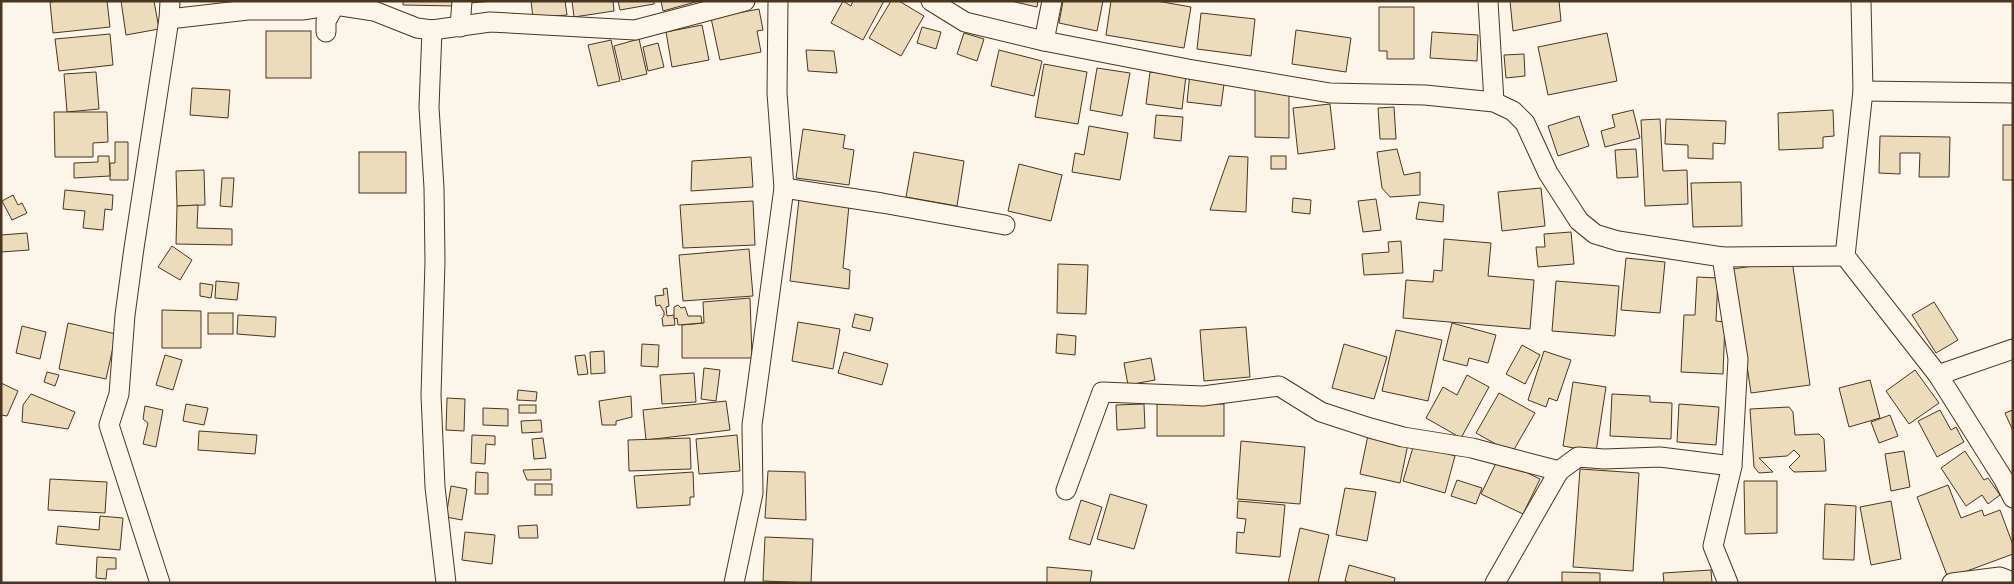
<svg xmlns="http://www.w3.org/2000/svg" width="2014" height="584" font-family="Cabin,sans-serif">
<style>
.building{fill:#ecdcbc;stroke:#4a3520}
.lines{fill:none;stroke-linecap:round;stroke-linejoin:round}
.street-casing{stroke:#4a3520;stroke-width:21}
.street{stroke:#fbf6e9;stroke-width:19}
</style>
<rect width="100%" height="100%" fill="#fbf6e9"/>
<!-- building -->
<g class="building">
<path d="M59 1H107L110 27 53 33 50 2Z"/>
<path d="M121 1H154L159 29 126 35Z"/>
<path d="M403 1H456V6L403 5Z"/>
<path d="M470 1H494L470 3Z"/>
<path d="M531 1H565L567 15 533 18Z"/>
<path d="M572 1H613L614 11 574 17Z"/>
<path d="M618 1H654V4L620 10Z"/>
<path d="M661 1H699L663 11Z"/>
<path d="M843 1 851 6 853 1H884L863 40 831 23Z"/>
<path d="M891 1H899L924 16 901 56 869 38Z"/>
<path d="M1011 1H1038L1037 7Z"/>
<path d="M1063 1H1103L1097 31 1059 23Z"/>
<path d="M1111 1H1157L1191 7 1184 48 1106 35Z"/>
<path d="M1510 1H1559L1561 21 1513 31Z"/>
<path d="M1379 7H1414V59H1387V51H1379Z"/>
<path d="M759 9 763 30 757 31 761 52 720 60 711 18Z"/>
<path d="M1201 13 1255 19 1251 56 1197 49Z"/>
<path d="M702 25 709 60 672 67 666 32Z"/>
<path d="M922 27 941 32 936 49 917 43Z"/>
<path d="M1296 30 1351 38 1346 72 1292 64Z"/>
<rect x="266" y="31" width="45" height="47"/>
<path d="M1432 32 1478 35 1477 61 1430 58Z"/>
<path d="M964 33 984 39 977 61 957 54Z"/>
<path d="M1607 33 1617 81 1548 95 1538 47Z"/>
<path d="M110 34 113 65 59 71 55 39Z"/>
<path d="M639 39 647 74 622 80 614 46Z"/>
<path d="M611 40 620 81 598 86 588 45Z"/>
<path d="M658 43 664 67 648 71 643 47Z"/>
<path d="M806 50 834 51 837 73 808 71Z"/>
<path d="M999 50 1042 61 1034 96 991 86Z"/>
<path d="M1524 54 1525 76 1506 78 1504 55Z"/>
<path d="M1044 64 1087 72 1078 124 1035 117Z"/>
<path d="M1097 68 1130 73 1122 116 1090 110Z"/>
<path d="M96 72 99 109 67 112 64 74Z"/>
<path d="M1150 72 1186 76 1182 109 1146 104Z"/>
<path d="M1190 73 1225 77 1221 106 1187 102Z"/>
<path d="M192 88 230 90 228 118 190 115Z"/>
<path d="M1255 88 1289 89V138L1255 137Z"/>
<path d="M1330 104 1335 149 1298 154 1293 108Z"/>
<path d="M1394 107 1396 139H1380L1378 108Z"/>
<path d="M1633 110 1640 138 1605 147 1601 131 1615 127 1612 115Z"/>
<path d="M1833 110 1834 136 1823 137V148L1779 150 1778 113Z"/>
<path d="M54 112H107L108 142 93 143V157H55Z"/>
<path d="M1156 115 1183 117 1181 141 1154 138Z"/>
<path d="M1579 116 1589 146 1558 156 1548 126Z"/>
<path d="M1660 119 1663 171 1687 170 1688 204 1645 206 1641 120Z"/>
<path d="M1666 119 1726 121 1725 144 1713 143V159L1688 158V145L1665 144Z"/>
<rect x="2003" y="125" width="10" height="55"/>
<path d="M1089 126 1128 133 1120 180 1072 172 1075 153 1084 155Z"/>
<path d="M803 129 845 135 843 148 854 150 849 185 796 178Z"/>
<path d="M1880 136 1950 137 1949 177H1919L1920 153H1900V174L1879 173Z"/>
<path d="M115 142H128V180H110V163H115Z"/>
<path d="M1397 149 1404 175 1420 172V195L1390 197 1382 188 1377 152Z"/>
<path d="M1636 149 1638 177 1617 178 1615 150Z"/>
<rect x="359" y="152" width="47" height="41"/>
<path d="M914 152 964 161 957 206 906 197Z"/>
<path d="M98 156H109L110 176 74 178V163L98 162Z"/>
<path d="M1229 156 1248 157 1246 212 1210 210Z"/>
<rect x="1271" y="156" width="15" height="13"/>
<path d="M751 157 753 187 691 191 692 161Z"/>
<path d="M1019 164 1062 175 1051 221 1008 211Z"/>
<path d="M204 170 205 205 177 206 176 171Z"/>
<path d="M222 178H234L232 207 220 206Z"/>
<path d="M1741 182 1742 226 1693 227 1691 183Z"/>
<path d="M1541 188 1545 226 1502 231 1498 192Z"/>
<path d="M65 190 113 195 112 210 105 209 103 230 83 228 85 211 63 209Z"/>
<path d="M13 195 18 205 22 203 27 213 12 220 2 201Z"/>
<path d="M1293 198 1311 200 1310 214 1292 212Z"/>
<path d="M799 199 849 205 843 268 850 270 849 289 790 281Z"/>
<path d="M1376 199 1381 230 1363 232 1358 201Z"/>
<path d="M753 201 755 245 683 248 680 205Z"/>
<path d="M1419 202 1444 205 1443 222 1416 219Z"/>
<path d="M198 205 197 228 232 229V245L176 244 177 206Z"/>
<path d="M1571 232 1574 264 1538 267 1536 247H1545L1544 234Z"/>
<path d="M27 233 29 250 1 252V235Z"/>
<path d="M1444 239 1491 243 1488 276 1534 280 1530 329 1403 318 1406 280 1433 282 1434 270 1442 271Z"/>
<path d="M1401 241 1403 273 1364 275 1362 254 1389 252 1388 242Z"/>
<path d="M172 246 192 260 180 280 158 267Z"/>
<path d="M749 249 753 296 683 301 679 255Z"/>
<path d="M1626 258 1665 262 1660 313 1621 310Z"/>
<path d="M1792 260 1810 385 1751 393 1733 269Z"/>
<path d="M1058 264 1088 265 1086 314 1057 313Z"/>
<path d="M1697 277 1718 278 1716 321 1725 322 1723 374 1681 372 1684 315H1695Z"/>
<path d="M216 281 239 283 237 300 215 298Z"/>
<path d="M1556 281 1619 286 1615 336 1552 331Z"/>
<path d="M200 283 213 285 211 298 200 296Z"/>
<path d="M667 288 669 306 666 307 667 316 674 315 675 325 663 326 662 318 664 316V312L660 305 656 306 655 296 664 295 663 289Z"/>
<path d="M750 298 752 358H682V325L704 323 703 302Z"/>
<path d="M1934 302 1958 340 1936 353 1912 315Z"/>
<path d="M678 305 681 308 685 307 688 316H701L702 323 678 325 677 318 674 319V307Z"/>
<path d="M162 310 201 311V348H162Z"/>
<rect x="208" y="313" width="25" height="21"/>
<path d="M855 314 873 318 870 331 852 327Z"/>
<path d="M238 315 276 317 275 337 237 334Z"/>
<path d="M798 322 840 329 833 369 792 361Z"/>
<path d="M68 323 116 334 106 379 59 369Z"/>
<path d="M1452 323 1496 335 1488 363 1469 358 1467 366 1443 360Z"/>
<path d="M22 326 46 332 40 359 16 353Z"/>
<path d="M1246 327 1250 377 1204 381 1200 330Z"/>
<path d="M1396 330 1442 340 1428 401 1382 391Z"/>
<path d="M1057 334 1076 336 1075 355 1056 353Z"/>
<path d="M642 344 659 345 658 367 641 366Z"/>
<path d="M1344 344 1387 357 1374 399 1332 388Z"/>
<path d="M1522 345 1540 355 1525 384 1506 374Z"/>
<path d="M604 351 605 373 591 374 590 352Z"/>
<path d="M1544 351 1571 360 1557 401 1549 398 1546 407 1528 400Z"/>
<path d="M844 352 888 364 882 385 838 373Z"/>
<path d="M165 355 182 360 173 390 156 385Z"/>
<path d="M585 355 588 374 578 375 575 356Z"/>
<path d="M1151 358 1155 380 1128 385 1124 363Z"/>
<path d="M704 368 720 370 716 401 701 399Z"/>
<path d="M1915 370 1939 403 1909 424 1886 391Z"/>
<path d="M47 372 59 375 55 386 44 382Z"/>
<path d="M694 373 696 402 662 404 660 375Z"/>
<path d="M1467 375 1489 387 1461 438 1426 418 1443 387 1457 395Z"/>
<path d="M1870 380 1880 418 1849 427 1839 388Z"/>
<path d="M1573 382 1606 387 1596 452 1563 446Z"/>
<path d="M1 383 18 391 7 416 1 415Z"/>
<path d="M518 390 537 392 536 401 517 400Z"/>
<path d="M1499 393 1535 413 1512 453 1476 433Z"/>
<path d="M31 394 75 412 68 429 22 422 23 405Z"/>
<path d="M1612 394 1650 396V402L1672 403 1671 439 1610 436Z"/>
<path d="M631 396 632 417 616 421V425H602L599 401Z"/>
<path d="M447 398 465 399 464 431 446 430Z"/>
<path d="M726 401 730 430 646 440 643 410Z"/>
<path d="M186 404 208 408 204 425 183 421Z"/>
<path d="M1144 404 1145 428 1117 430 1116 405Z"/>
<rect x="1157" y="404" width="67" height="32"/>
<path d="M1679 404 1719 407 1716 445 1677 442Z"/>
<rect x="519" y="405" width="17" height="8"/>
<path d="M145 406 163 410 156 447 143 444 148 423 143 419Z"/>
<path d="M1789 407 1793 412 1795 435 1819 434 1824 439 1826 471 1794 472 1789 467 1800 456 1794 450 1787 456 1759 458 1773 472 1759 473 1754 467 1750 409Z"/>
<path d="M483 408 508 409V426L483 425Z"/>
<path d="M1940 410 1951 430 1956 427 1964 442 1937 457 1918 421Z"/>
<path d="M2013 410V431L2005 413Z"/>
<path d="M1890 415 1898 436 1879 443 1871 422Z"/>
<path d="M541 420 542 432 522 433 521 421Z"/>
<path d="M199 431 257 435 255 454 198 450Z"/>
<path d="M472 435 495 436V445L486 444 485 464 471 463Z"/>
<path d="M737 435 740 471 699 474 696 439Z"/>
<path d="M1368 435 1408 444 1400 483 1360 474Z"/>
<path d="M543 438 546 458 534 459 532 439Z"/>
<path d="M690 438 691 469 629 471 628 440Z"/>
<path d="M1241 441 1305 447 1300 504 1237 499Z"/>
<path d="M1414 444 1455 456 1445 493 1403 481Z"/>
<path d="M1904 451 1910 487 1891 491 1885 454Z"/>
<path d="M1965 451 1984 480 1988 478 2000 495 1988 504 1982 495 1966 506 1941 468Z"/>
<path d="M1498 459 1540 479 1523 514 1481 494Z"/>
<path d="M551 469V480H527L523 470Z"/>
<path d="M1580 469 1639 473 1633 571 1573 567Z"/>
<path d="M768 471 805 472 806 520 765 518Z"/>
<path d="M476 472 488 473V494H475Z"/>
<path d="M693 472 694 497H690V505L637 508 634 476Z"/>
<path d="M50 479 107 482 105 513 48 510Z"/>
<path d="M1457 480 1482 488 1476 504 1451 496Z"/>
<path d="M1744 481H1777V533L1745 534Z"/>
<rect x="535" y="484" width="17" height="11"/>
<path d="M1948 485 1961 518 1982 510 1984 516 2000 510 2013 545V554L1948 578 1917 497Z"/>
<path d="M451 486 467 489 462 520 446 517Z"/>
<path d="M1345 488 1376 492 1367 541 1336 535Z"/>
<path d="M1110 494 1147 505 1134 549 1097 539Z"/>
<path d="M1081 500 1102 507 1090 545 1069 539Z"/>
<path d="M1238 501 1285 505 1280 557 1236 553 1237 532 1244 533 1246 519 1237 518Z"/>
<path d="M1891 501 1901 559 1871 565 1860 507Z"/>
<path d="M1825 504 1856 506 1854 560 1823 559Z"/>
<path d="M100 516 123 518 120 550 56 544 58 526 99 530Z"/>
<path d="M537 525 538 538H519L518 526Z"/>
<path d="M1300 528 1329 535 1318 583H1288Z"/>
<path d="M465 532 495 535 492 564 462 560Z"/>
<path d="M765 537 813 539 811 583 763 581Z"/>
<path d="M97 557 116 558V569H107L106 579 96 578Z"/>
<path d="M1349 565 1395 578 1394 583H1350L1345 581Z"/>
<path d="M1047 567 1092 571 1090 583H1047Z"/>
<path d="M1711 570 1712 583H1664L1663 573Z"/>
<path d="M1562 572 1600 573V583H1562Z"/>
</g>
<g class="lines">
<!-- street casing -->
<g class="street-casing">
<g id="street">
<path d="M931 1 965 22 1044 41 1188 69 1330 93 1425 95 1494 102 1513 111 1525 123 1548 173 1579 221 1595 234 1618 241 1722 257 1738 359 1732 466 1713 546 1728 583"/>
<path d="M1488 1 1494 102"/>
<path d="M1861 1 1863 91 1845 256 1938 375 2004 480 2013 498"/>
<path d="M169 19 248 10H302L335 5 374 11 417 28 432 30 490 22 635 30 745 1"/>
<path d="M460 27 462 1"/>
<path d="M432 30 429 107 434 188 435 262 431 395 435 487 446 583"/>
<path d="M326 32V21L335 5 331 1"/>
<path d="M1044 41 1052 1"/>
<path d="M1863 91 2013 93"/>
<path d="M784 188 882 203 1005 225"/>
<path d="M1722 257 1845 256"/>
<path d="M1938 375 2013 349"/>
<path d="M1066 490 1102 392 1203 396 1279 386 1321 412 1370 428 1403 437 1472 448 1559 471"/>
<path d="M160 583 109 425 119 394 125 315 134 248 169 19 170 1"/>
<path d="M734 583 753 493 752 425 784 188 777 93 778 1"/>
<path d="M1495 583 1559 471 1578 457 1604 459 1660 457 1732 466"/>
<path d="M1952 583 2000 577 2013 582"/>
</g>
</g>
<!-- street -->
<use href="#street" class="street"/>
</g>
<!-- border -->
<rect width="2014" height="584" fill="none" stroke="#4a3520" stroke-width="5"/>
</svg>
